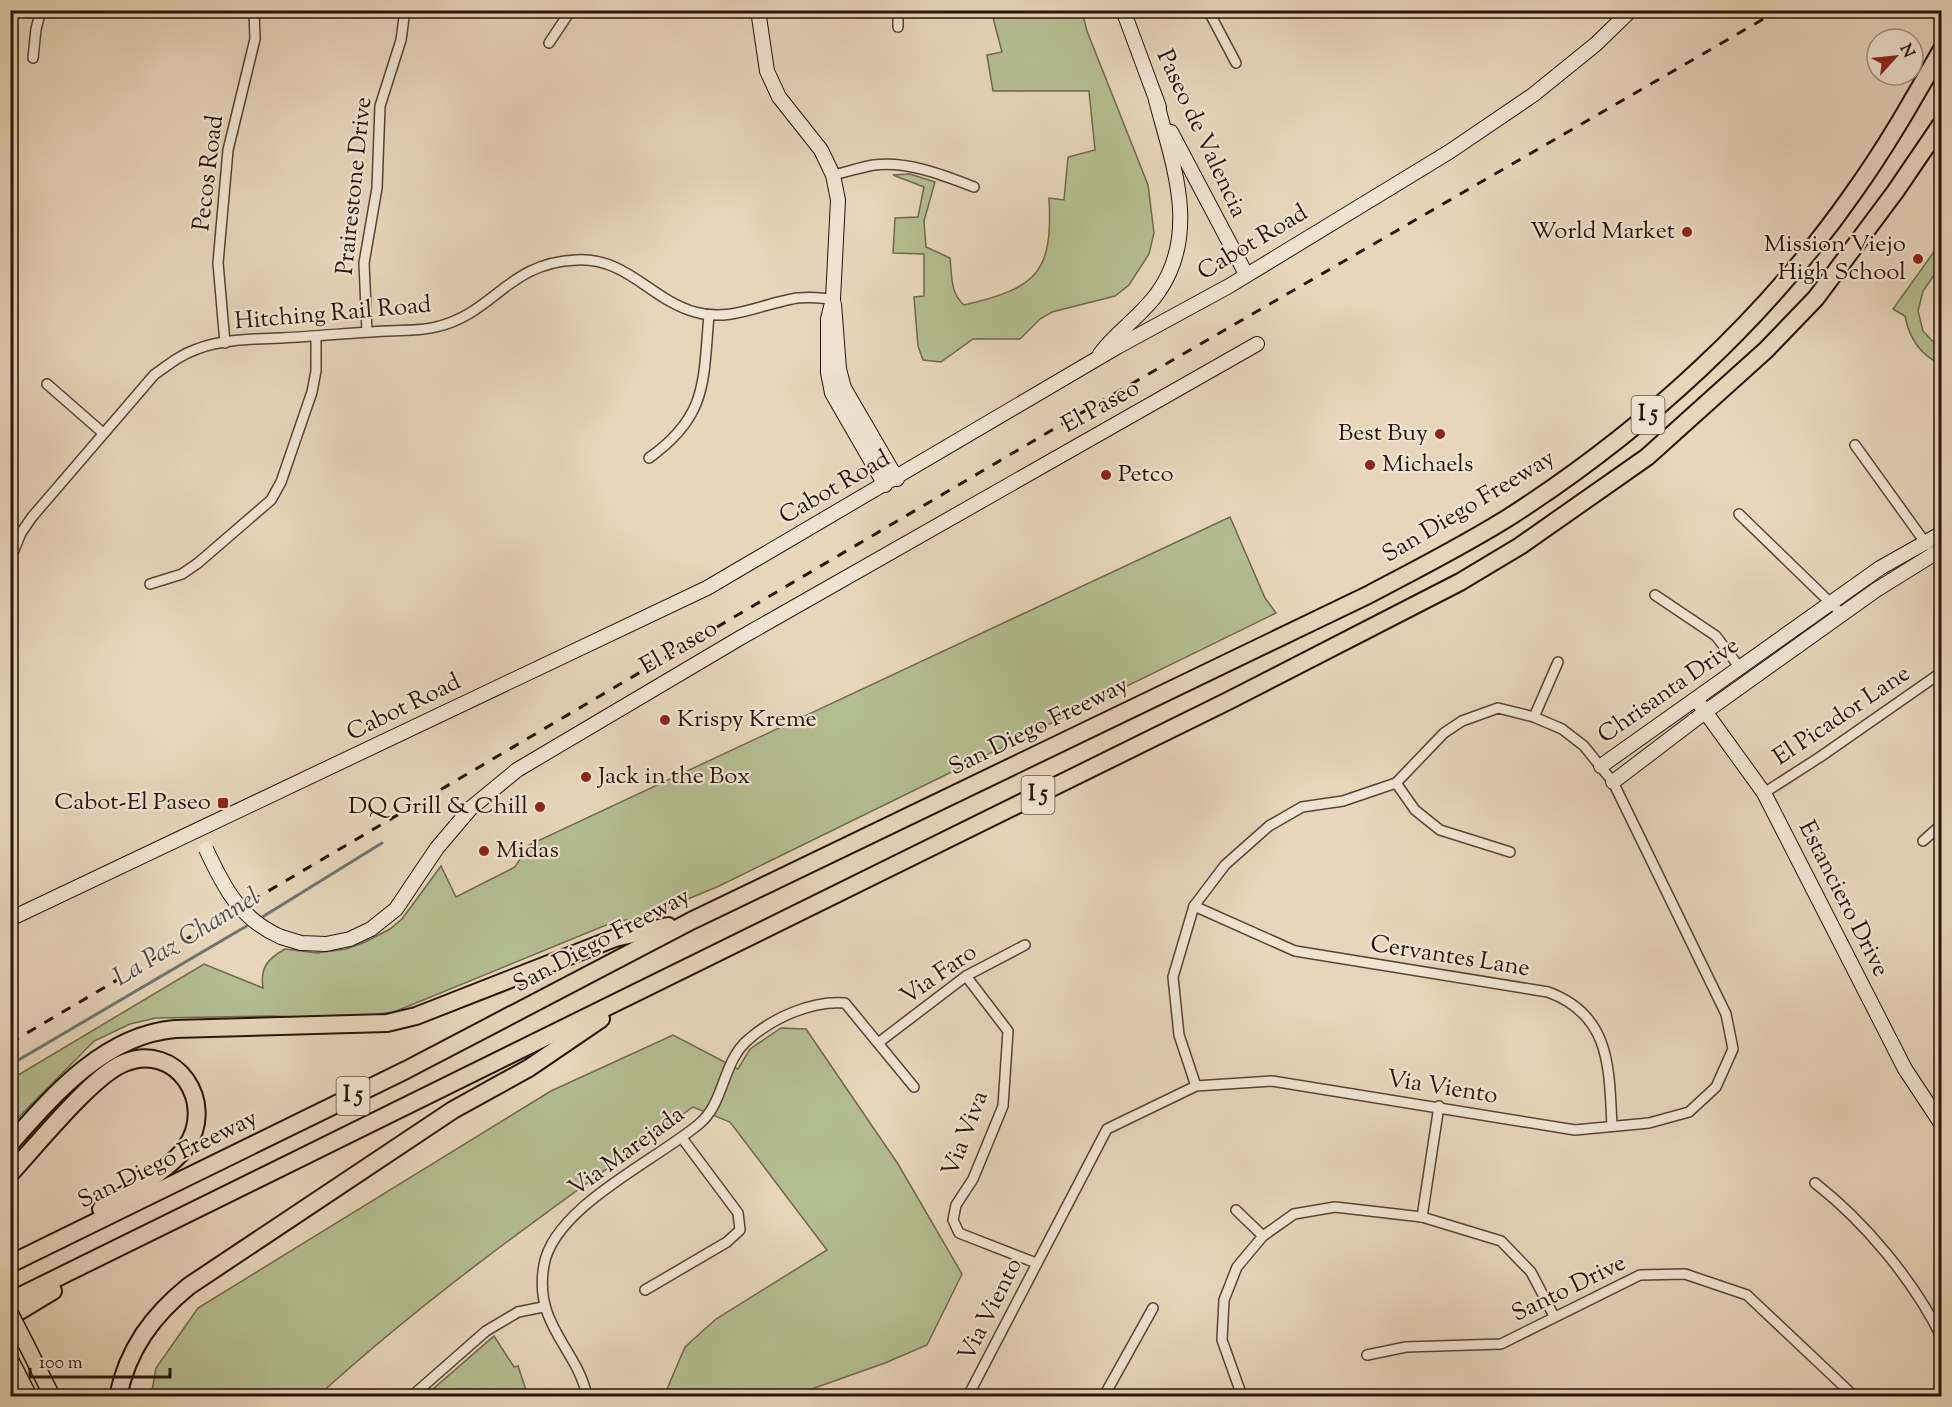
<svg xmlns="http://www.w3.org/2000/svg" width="1952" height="1407" font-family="'Sorts Mill Goudy',serif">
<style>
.green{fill:#b4be91;stroke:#6e694d;stroke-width:1.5}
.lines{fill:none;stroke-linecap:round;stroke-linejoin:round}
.stream{stroke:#6c7673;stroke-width:3}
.street-casing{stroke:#574435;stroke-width:12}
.secondary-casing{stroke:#271409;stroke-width:16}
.primary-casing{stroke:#271409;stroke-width:18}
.highway-casing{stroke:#271409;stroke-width:20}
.street{stroke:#efe4d2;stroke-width:9}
.secondary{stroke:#efe4d2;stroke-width:14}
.primary{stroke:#e7d6ba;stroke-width:15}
.highway{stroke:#e7d6ba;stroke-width:16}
.rail{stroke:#271409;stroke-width:3;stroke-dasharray:10 10;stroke-linecap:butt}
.secondary-bridge-casing{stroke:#271409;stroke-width:16;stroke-linecap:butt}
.primary-bridge-casing{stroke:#271409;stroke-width:18;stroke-linecap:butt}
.secondary-bridge{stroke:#efe4d2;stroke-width:14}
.primary-bridge{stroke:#e7d6ba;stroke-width:15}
.poi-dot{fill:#8f2418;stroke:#efe4d2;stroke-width:2}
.labels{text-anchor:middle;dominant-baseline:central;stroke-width:4.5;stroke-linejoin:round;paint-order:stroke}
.shield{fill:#efe4d2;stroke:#635245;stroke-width:1.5}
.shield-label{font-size:22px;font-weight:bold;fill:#271409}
.street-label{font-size:24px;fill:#271409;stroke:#efe4d2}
.poi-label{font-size:24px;fill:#271409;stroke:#efe4d2;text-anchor:end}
.water-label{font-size:26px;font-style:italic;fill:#4f4d47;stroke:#efe4d2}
</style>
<rect width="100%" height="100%" fill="#e7d6ba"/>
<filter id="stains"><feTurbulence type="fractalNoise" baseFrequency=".00333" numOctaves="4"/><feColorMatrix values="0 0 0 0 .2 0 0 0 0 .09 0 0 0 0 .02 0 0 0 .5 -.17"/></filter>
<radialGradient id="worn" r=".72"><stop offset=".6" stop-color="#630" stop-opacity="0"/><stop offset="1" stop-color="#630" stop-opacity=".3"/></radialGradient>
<!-- green -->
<g class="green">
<path d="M973 11H1082L1087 31 1148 185 1154 233 1149 254 1129 285 1115 296 1052 312 1040 319 1020 339H973L941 362 923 360 918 346 914 297 924 296V254L893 253 895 218 918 217 924 187 893 175 910 174 935 182 924 221 926 247 950 258C952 275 950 293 964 305 1037 288 1053 273 1049 198L1064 200 1068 157 1095 150 1089 91H993L987 55 1002 52 992 14 974 16Z"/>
<path d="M1941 242V265L1923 291 1918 311 1923 331 1941 350V364C1921 356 1909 338 1905 316L1893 309Z"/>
<path d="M1230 517 1265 598 1276 613 717 887 639 919 616 921 394 1012 346 1019 272 1016 156 1018 130 1024 94 1041 11 1125 10 1080 204 964 263 988C260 968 267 959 285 949L317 953 346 949 365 942 390 929 402 919 441 866 456 897 515 867 529 845Z"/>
<path d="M781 1028 806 1029 898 1164 962 1274 927 1345 885 1363 792 1396H664L685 1347 716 1319 827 1250 730 1122 693 1107C565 1199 434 1290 318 1396H151L156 1368 198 1308 551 1091 673 1035 738 1069 750 1049Z"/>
<path d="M494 1336 514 1367 518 1366 527 1393 531 1396H425Z"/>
</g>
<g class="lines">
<!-- stream -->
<g class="stream">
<path d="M259 919 382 843"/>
<path d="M10 1065 250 924"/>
</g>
<!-- street casing -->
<g class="street-casing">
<g id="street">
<path d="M898 10V27"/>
<path d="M1208 10 1236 63"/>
<path d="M549 43 571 10"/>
<path d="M33 58 36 29 41 10"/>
<path d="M833 175C847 172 861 167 874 165 908 161 943 175 974 187"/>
<path d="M367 332 364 263 377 188 380 106 401 40 405 10"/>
<path d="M225 343 218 263 228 150 255 39 254 10"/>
<path d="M47 384 103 433"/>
<path d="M1855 445 1927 545"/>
<path d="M649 458C708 416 703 382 709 315"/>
<path d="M1739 514 1842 614"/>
<path d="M10 560 21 533 32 517 154 375C168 365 180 355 197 349 223 339 254 339 282 338 317 336 352 333 386 331 402 330 420 331 436 327 495 313 507 263 576 260 627 257 651 300 695 312 729 322 759 305 792 299 806 296 819 298 833 299"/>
<path d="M150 584 182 574 198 563 271 500 281 482 312 392 316 371V336"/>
<path d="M1655 595 1716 636 1740 668"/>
<path d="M1534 717 1558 662"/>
<path d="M1396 783 1415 810 1440 830 1510 852"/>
<path d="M1764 793 1820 757 1942 672"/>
<path d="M1923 841 1942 824"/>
<path d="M1194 906 1295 951 1548 992C1611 1015 1609 1068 1612 1126"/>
<path d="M966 976 1008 1031 1003 1106 973 1179 956 1205 953 1220 959 1233 1036 1263"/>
<path d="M878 1043 966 976 1025 945"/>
<path d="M1815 1183C1865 1222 1914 1281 1942 1338"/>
<path d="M1236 1210 1263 1236"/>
<path d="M1422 1217 1439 1106"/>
<path d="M645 1290 727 1242 740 1230 738 1213 682 1138"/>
<path d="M1367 1355 1406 1347 1501 1344 1640 1275 1685 1274 1747 1295 1854 1396"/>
<path d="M412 1396 486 1331 518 1312 543 1307"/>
<path d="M587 1396C577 1348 533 1325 544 1265 554 1207 655 1161 699 1124 725 1103 722 1061 749 1039 773 1018 812 1000 845 1003L914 1087"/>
<path d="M968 1396 1107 1129 1196 1086 1272 1081 1575 1130 1649 1123 1689 1112 1716 1087 1733 1049 1726 1014 1613 782 1584 746 1562 729 1534 717 1498 708 1462 721 1444 733 1396 783 1343 801 1302 807 1269 826 1225 865 1194 906 1173 977 1179 1035 1196 1086"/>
<path d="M1104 1396 1153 1308"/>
<path d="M1242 1396 1222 1340 1224 1300 1237 1267 1263 1236 1294 1214 1335 1207 1422 1217 1501 1241 1531 1272 1554 1316"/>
</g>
</g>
<!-- secondary casing -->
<g class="secondary-casing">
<g id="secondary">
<path d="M758 10 767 71 779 97 821 150 833 175 838 200 833 299 828 319V373L832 393 885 485"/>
<path d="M1123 10 1159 107"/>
<path d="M1171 132 1246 274"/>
<path d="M834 304 839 369 844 388 897 479"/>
<path d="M1100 354C1117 331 1143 315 1159 291 1200 231 1172 162 1156 100"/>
<path d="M1696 699 1764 793 1905 1069 1942 1125"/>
<path d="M1601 766 1880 568 1942 533"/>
<path d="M1613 782 1705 712 1876 590 1942 549"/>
<path d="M10 919 707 588 1117 347 1229 286 1449 152 1533 95 1596 44 1631 10"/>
<path d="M281 937 301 943 326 944 350 939 371 929 396 909 437 848 471 808 517 770 740 638 1257 344"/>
</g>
</g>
<!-- primary casing -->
<g class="primary-casing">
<g id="primary">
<path d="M26 1344 52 1396"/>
<path d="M10 1359 29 1396"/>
</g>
</g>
<!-- highway casing -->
<g class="highway-casing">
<g id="highway">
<path d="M10 1144C54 1094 105 1035 175 1029L387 1023 416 1016 615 938 668 926"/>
<path d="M10 1174C36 1146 92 1076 124 1063 176 1041 217 1103 186 1147 169 1171 126 1193 101 1209"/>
<path d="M10 1264 406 1070 691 921 1368 595C1417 569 1467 544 1514 514 1645 429 1765 320 1854 192 1887 146 1914 98 1942 49"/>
<path d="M10 1301 1228 701 1460 582 1520 546 1647 457 1766 350 1816 298 1895 192 1942 123"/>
<path d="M10 1317 53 1291"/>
<path d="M118 1396C128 1349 152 1316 189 1286L453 1110 529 1068 601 1019"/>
</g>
</g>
<!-- street -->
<use href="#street" class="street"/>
<!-- secondary -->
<use href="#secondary" class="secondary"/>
<!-- primary -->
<use href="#primary" class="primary"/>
<!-- highway -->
<use href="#highway" class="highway"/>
<!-- rail -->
<path class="rail" d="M10 1043 1069 420 1779 10"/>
<!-- secondary-bridge casing -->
<g class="secondary-bridge-casing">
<path id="secondary-bridge" d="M206 849C224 888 240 919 281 937"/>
</g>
<!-- primary-bridge casing -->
<g class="primary-bridge-casing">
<path id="primary-bridge" d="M10 1313 26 1344"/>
</g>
<!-- secondary-bridge -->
<use href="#secondary-bridge" class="secondary-bridge"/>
<!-- primary-bridge -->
<use href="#primary-bridge" class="primary-bridge"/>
</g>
<!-- markers -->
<g class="poi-dot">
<circle cx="1687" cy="232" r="6"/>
<circle cx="1918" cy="259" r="6"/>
<circle cx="1440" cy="434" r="6"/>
<circle cx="1370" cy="465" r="6"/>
<circle cx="1106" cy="475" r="6"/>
<circle cx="665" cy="720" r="6"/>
<circle cx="586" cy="777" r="6"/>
<rect x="217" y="797" width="12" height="12" rx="3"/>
<circle cx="540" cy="807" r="6"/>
<circle cx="484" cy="851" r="6"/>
</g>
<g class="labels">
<!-- shield labels -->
<g class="shield">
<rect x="1631.5" y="396" width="33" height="38" rx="4.5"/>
<rect x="1021.5" y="776" width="33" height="38" rx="4.5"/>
<rect x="336.5" y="1077" width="33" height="38" rx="4.5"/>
</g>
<g class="shield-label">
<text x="1648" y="415">I 5</text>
<text x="1038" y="795">I 5</text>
<text x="353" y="1096">I 5</text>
</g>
<!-- street labels -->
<g class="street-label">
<text transform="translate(1201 134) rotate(65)">Paseo de Valencia</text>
<text transform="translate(209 173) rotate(-83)">Pecos Road</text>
<text transform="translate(355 186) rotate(-84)">Prairestone Drive</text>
<text transform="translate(1253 243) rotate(-31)">Cabot Road</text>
<text transform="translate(333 314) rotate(-5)">Hitching Rail Road</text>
<text transform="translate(1101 407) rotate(-29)">El Paseo</text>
<text transform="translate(835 488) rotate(-30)">Cabot Road</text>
<text transform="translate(1469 507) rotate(-31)">San Diego Freeway</text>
<text transform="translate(679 648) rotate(-30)">El Paseo</text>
<text transform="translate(1669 691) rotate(-35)">Chrisanta Drive</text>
<text transform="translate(404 708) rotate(-26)">Cabot Road</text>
<text transform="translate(1842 716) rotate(-34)">El Picador Lane</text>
<text transform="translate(1039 727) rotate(-26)">San Diego Freeway</text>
<text transform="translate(1843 899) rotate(63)">Estanciero Drive</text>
<text transform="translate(602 941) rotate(-28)">San Diego Freeway</text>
<text transform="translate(1450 957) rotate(9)">Cervantes Lane</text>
<text transform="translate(939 975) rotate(-35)">Via Faro</text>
<text transform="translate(1442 1088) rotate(9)">Via Viento</text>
<text transform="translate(966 1134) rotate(-69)">Via Viva</text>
<text transform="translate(627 1152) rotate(-36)">Via Marejada</text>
<text transform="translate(168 1160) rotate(-26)">San Diego Freeway</text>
<text transform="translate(1569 1289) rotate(-26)">Santo Drive</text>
<text transform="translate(991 1310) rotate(-63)">Via Viento</text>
</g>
<!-- poi labels -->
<g class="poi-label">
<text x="1675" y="232">World Market</text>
<text x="1906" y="245">Mission Viejo<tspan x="1906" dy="28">High School</tspan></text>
<text x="1428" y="434">Best Buy</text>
<text x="1382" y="465" text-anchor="start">Michaels</text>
<text x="1118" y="475" text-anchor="start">Petco</text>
<text x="677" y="720" text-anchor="start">Krispy Kreme</text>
<text x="598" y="777" text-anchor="start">Jack in the Box</text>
<text x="211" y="803">Cabot-El Paseo</text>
<text x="528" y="807">DQ Grill &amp; Chill</text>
<text x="496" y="851" text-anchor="start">Midas</text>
</g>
<!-- water labels -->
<g class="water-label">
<text transform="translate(187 938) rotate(-31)">La Paz Channel</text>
</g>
</g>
<!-- margin -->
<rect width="1952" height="1407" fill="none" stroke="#e7d6ba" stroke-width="36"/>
<rect x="12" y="12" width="1928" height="1383" fill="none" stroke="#271409" stroke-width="3"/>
<rect x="18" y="18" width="1916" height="1371" fill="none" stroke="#271409" stroke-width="1.5"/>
<!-- north arrow -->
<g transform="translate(1895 57) rotate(63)"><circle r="28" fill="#efe4d2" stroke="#9f9182" stroke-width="1.5"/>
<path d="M0-4.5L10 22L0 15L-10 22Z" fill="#8f2418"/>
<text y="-9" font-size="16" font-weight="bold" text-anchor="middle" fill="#271409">N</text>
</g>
<!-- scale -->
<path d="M30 1368v9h140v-9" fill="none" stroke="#271409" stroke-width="3"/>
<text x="39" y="1368" font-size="18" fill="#271409" stroke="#efe4d2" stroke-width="4.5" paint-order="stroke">100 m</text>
<rect width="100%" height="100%" filter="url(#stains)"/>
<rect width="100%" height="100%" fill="url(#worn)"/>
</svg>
